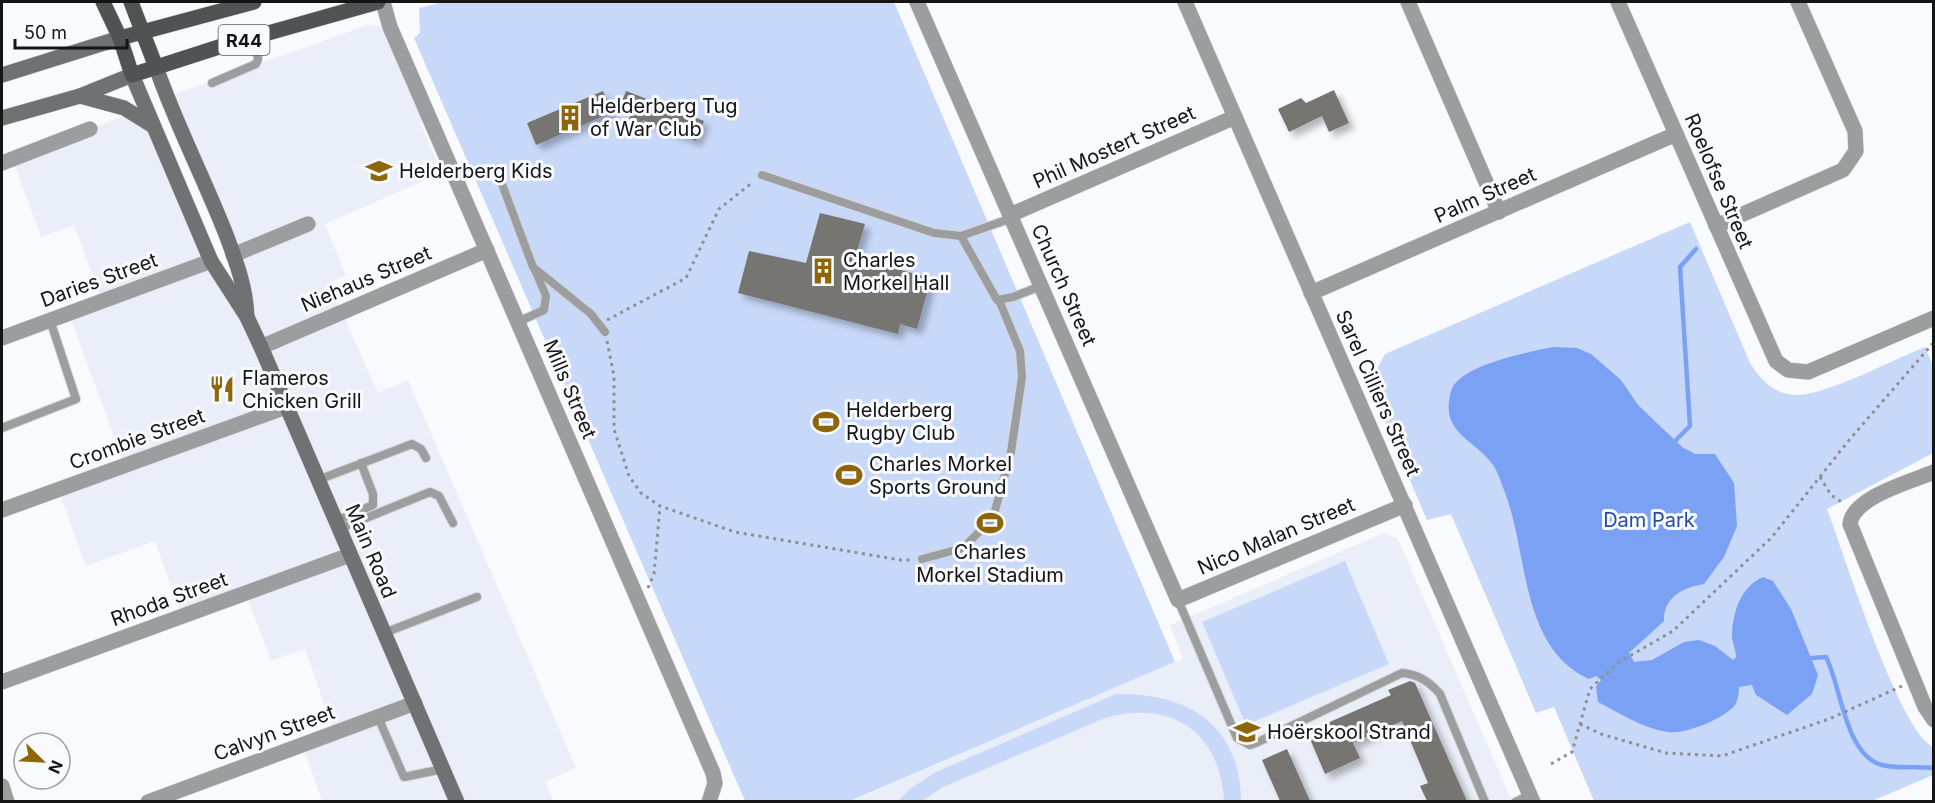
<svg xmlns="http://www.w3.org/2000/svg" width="1935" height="803" font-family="Inter,sans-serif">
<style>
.built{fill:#e9eef8}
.green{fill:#c8d8f9}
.water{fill:#7aa1f3}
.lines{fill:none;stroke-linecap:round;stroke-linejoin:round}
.stream{stroke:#7aa1f3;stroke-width:4.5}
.building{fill:#777572;filter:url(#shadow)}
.lane-casing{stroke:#d4d5d8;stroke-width:10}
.street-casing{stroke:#d4d5d8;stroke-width:16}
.secondary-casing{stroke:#d4d5d8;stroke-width:16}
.primary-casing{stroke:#d4d5d8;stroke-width:16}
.path{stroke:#8e8f91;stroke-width:3;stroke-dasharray:3 4.5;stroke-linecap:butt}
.lane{stroke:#9c9d9e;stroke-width:8}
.street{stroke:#9c9d9e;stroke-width:15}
.secondary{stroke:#707173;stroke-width:15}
.primary{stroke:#515254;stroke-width:15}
.labels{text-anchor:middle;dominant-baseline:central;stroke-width:6;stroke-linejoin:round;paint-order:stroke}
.shield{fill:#f8fafd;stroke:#595a5b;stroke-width:1.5}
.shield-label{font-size:18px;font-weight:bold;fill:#151516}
.poi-label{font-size:20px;fill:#151516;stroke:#f8fafd;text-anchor:start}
.street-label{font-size:20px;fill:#151516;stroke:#f8fafd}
.park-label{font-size:20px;fill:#274caa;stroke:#f8fafd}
</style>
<defs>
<filter id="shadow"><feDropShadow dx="5.5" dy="5.5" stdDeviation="3" flood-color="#0004"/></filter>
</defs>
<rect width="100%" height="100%" fill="#f8fafd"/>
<!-- built -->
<g class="built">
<path d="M367 25 389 28 428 118 420 122 442 173 325 224 346 275 329 283 378 393 408 380 576 768 545 782 554 801H322L302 744 334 732 305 649 271 661 246 594 182 618 155 541 86 566 58 489 124 464 68 311 101 298 74 225 41 237 13 160 131 113 152 127 245 316V292L165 98Z"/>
<path d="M1384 533 1398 539 1512 801 850 802 1183 659 1170 625Z"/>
</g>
<!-- green -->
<g class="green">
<path d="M443 2H894L1175 662 850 801H745L414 38 420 33 419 8Z"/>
<path d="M1690 222 1750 363C1760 379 1773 393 1793 395 1824 397 1894 359 1925 347L1933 366V453L1827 509C1843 551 1899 732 1933 747V775L1872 801H1594L1554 707 1536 713 1451 514 1427 520 1369 384 1385 354Z"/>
<path d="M1345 561 1389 664 1246 725 1202 622Z"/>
<path d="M1116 694C1188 693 1240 724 1241 801H1224C1220 732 1172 699 1105 718L943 787 922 801H898L910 789 936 772Z"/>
</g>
<!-- water -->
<path class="water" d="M1553 347 1577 348 1591 354 1621 380 1638 405 1682 447 1695 454H1715L1734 483 1737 526 1724 557 1704 584C1684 587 1663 597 1664 621L1629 653 1634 662 1652 660 1684 642 1699 640 1715 646 1733 660 1736 657C1736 650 1733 644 1732 638 1732 614 1740 587 1763 577L1773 581 1791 609 1818 675 1812 694 1787 715 1756 695 1752 685 1739 687C1739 692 1738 700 1735 705 1724 719 1684 735 1667 732 1643 728 1619 713 1598 702L1596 687 1601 680 1596 676 1589 679C1519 647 1529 552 1504 490 1501 482 1498 472 1493 465 1475 439 1439 434 1451 391 1459 365 1529 352 1553 347Z"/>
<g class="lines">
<!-- stream -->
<g class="stream">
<path d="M1675 441 1690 426 1680 267 1696 249"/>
<path d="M1812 658 1826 657C1841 685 1845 756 1882 765 1898 769 1917 766 1934 768"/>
</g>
</g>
<!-- building -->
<g class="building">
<path d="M1334 90 1349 123 1329 132 1322 116 1289 132 1278 109 1301 98 1306 103Z"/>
<path d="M603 91 613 112 536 145 527 123Z"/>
<path d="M626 91 704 121 696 141 643 120 642 124 629 119 635 102 619 109Z"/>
<path d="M820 213 865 224 855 258 931 278 917 329 900 324 898 334 738 293 749 251 806 263Z"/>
<path d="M1410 681 1415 683 1467 801H1427L1420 786 1428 783 1402 721 1353 743 1360 758 1325 774 1307 732 1391 695 1388 690Z"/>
<path d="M1287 749 1310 801H1280L1262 760Z"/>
</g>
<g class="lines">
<!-- lane casing -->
<g class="lane-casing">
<g id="lane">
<path d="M212 83 256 64 258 59 254 37"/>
<path d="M496 168 533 267 591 314 605 332"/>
<path d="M762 175 934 233 961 236 1012 218"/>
<path d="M961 236 997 300 1013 297 1041 286"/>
<path d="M518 322 544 310 546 296 535 270"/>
<path d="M2 428 76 399 50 320"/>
<path d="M318 480 412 444 421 449 426 458"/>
<path d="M336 521 373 505V494L361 463"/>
<path d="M339 529 430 492 439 496 453 523"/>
<path d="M922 559 963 548 993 518 1011 452 1022 377 1020 351 999 300"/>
<path d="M1178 600 1237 738 1250 745 1256 743 1402 673C1418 674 1430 682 1440 694L1485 802"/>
<path d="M384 633 477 597"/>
<path d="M378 717 404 777 443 769"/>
<path d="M1515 802 1530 795"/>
</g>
</g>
<!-- street casing -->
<g class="street-casing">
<g id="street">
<path d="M383 2 390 27 713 773 715 783 709 802"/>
<path d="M917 2 1178 600 1405 505"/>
<path d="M1185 2 1533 802"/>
<path d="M1408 2 1499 212"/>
<path d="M1618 2 1776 361 1788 370 1808 372 1934 318"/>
<path d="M2 163 90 129"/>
<path d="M1010 215 1235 117"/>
<path d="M1716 226 1843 170 1856 151 1855 131 1798 2"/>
<path d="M233 255 308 224"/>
<path d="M1311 293 1676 134"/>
<path d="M2 338 211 261"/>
<path d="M261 347 487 250"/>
<path d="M1934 472C1910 482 1853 497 1850 524L1925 707 1934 720"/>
<path d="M2 510 286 407"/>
<path d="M2 682 350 555"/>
<path d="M2 786 7 802"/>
<path d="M148 802 415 703"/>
</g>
</g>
<!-- secondary casing -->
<g class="secondary-casing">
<g id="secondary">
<path d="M156 67C176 125 205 180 227 237 237 264 246 288 247 317"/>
<path d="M2 75 120 38"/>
<path d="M80 96 124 108 153 126"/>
<path d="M2 118 80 96 132 75 211 261 247 317 261 347 457 802"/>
</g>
</g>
<!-- primary casing -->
<g class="primary-casing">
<g id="primary">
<path d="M103 2 120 38 132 75 222 46 378 2"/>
<path d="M131 2 156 67"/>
<path d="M120 38 254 2"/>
</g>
</g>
<!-- path -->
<g class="path">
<path d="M607 320 686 278 719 209 753 182"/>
<path d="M607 341 614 376V429L629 476 641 493 660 506 735 532 900 560H911"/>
<path d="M1820 477 1831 495 1843 503"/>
<path d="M648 588 654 574 660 507"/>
<path d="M1580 724 1601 734 1666 753 1722 756 1829 719 1902 686"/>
<path d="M1551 764 1572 752 1590 689 1619 662 1673 631 1772 537 1850 439 1934 342"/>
</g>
<!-- lane -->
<use href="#lane" class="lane"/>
<!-- street -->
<use href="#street" class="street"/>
<!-- secondary -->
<use href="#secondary" class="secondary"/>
<!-- primary -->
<use href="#primary" class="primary"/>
</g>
<!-- icons -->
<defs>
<g id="building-bare" transform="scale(2.07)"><path d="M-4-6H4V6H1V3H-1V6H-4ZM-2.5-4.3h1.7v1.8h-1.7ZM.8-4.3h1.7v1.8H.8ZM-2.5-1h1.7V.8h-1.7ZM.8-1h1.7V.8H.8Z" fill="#8d6609" stroke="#f8fafd" stroke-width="2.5" paint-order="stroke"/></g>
<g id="school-bare" transform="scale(2.07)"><path d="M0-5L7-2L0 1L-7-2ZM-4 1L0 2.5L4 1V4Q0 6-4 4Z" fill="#8d6609" stroke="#f8fafd" stroke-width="2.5" paint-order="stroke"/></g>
<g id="restaurant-bare" transform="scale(2.07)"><path d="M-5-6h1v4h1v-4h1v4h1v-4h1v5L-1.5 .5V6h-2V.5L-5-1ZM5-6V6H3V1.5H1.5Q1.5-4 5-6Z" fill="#8d6609" stroke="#f8fafd" stroke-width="2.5" paint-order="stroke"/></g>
<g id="stadium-bare" transform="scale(2.07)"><path d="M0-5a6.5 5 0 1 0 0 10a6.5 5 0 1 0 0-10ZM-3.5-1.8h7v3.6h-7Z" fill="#8d6609" stroke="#f8fafd" stroke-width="2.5" paint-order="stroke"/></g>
</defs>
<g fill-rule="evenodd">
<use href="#building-bare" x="570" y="118"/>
<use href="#school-bare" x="379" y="171"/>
<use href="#building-bare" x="823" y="271"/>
<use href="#restaurant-bare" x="222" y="389"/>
<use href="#stadium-bare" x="826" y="422"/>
<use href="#stadium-bare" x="849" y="475"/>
<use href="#stadium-bare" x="990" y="523"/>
<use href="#school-bare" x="1247" y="732"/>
</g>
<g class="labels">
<!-- shield labels -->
<rect class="shield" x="218.5" y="25" width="51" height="30" rx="4.5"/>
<g class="shield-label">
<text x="244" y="40">R44</text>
</g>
<!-- poi labels -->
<g class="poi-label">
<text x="590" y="106">Helderberg Tug<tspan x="590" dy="23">of War Club</tspan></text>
<text x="399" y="171">Helderberg Kids</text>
<text x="843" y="260">Charles<tspan x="843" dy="23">Morkel Hall</tspan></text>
<text x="242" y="378">Flameros<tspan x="242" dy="23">Chicken Grill</tspan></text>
<text x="846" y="410">Helderberg<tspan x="846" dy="23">Rugby Club</tspan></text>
<text x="869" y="464">Charles Morkel<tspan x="869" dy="23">Sports Ground</tspan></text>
<text x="990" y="552" text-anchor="middle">Charles<tspan x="990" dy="23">Morkel Stadium</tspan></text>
<text x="1267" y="732">Hoërskool Strand</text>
</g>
<!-- street labels -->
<g class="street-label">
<text transform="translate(1114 147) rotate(-24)">Phil Mostert Street</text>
<text transform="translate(1719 181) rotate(67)">Roelofse Street</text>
<text transform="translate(1485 195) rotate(-24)">Palm Street</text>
<text transform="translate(366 279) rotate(-23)">Niehaus Street</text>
<text transform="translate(99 280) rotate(-20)">Daries Street</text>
<text transform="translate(1064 285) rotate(66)">Church Street</text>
<text transform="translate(570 389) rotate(67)">Mills Street</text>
<text transform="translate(1378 393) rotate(66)">Sarel Cilliers Street</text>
<text transform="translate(137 439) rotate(-20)">Crombie Street</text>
<text transform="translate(1276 536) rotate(-23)">Nico Malan Street</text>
<text transform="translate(371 551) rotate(67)">Main Road</text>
<text transform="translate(169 599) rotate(-20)">Rhoda Street</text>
<text transform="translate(274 733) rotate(-20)">Calvyn Street</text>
</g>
<!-- park labels -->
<g class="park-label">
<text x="1649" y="520">Dam Park</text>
</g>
</g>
<!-- border -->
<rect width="1935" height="803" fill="none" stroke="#151516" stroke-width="6"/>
<!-- north arrow -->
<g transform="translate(42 761) rotate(114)"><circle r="28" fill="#f8fafd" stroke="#9d9ea1" stroke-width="1.5"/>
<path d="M0-4.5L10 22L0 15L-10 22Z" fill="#8d6609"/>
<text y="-9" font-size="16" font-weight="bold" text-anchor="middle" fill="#151516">N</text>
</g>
<!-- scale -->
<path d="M15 39v9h112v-9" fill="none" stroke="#151516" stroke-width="3"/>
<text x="24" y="39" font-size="18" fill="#151516" stroke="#f8fafd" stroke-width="4.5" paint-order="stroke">50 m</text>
</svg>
